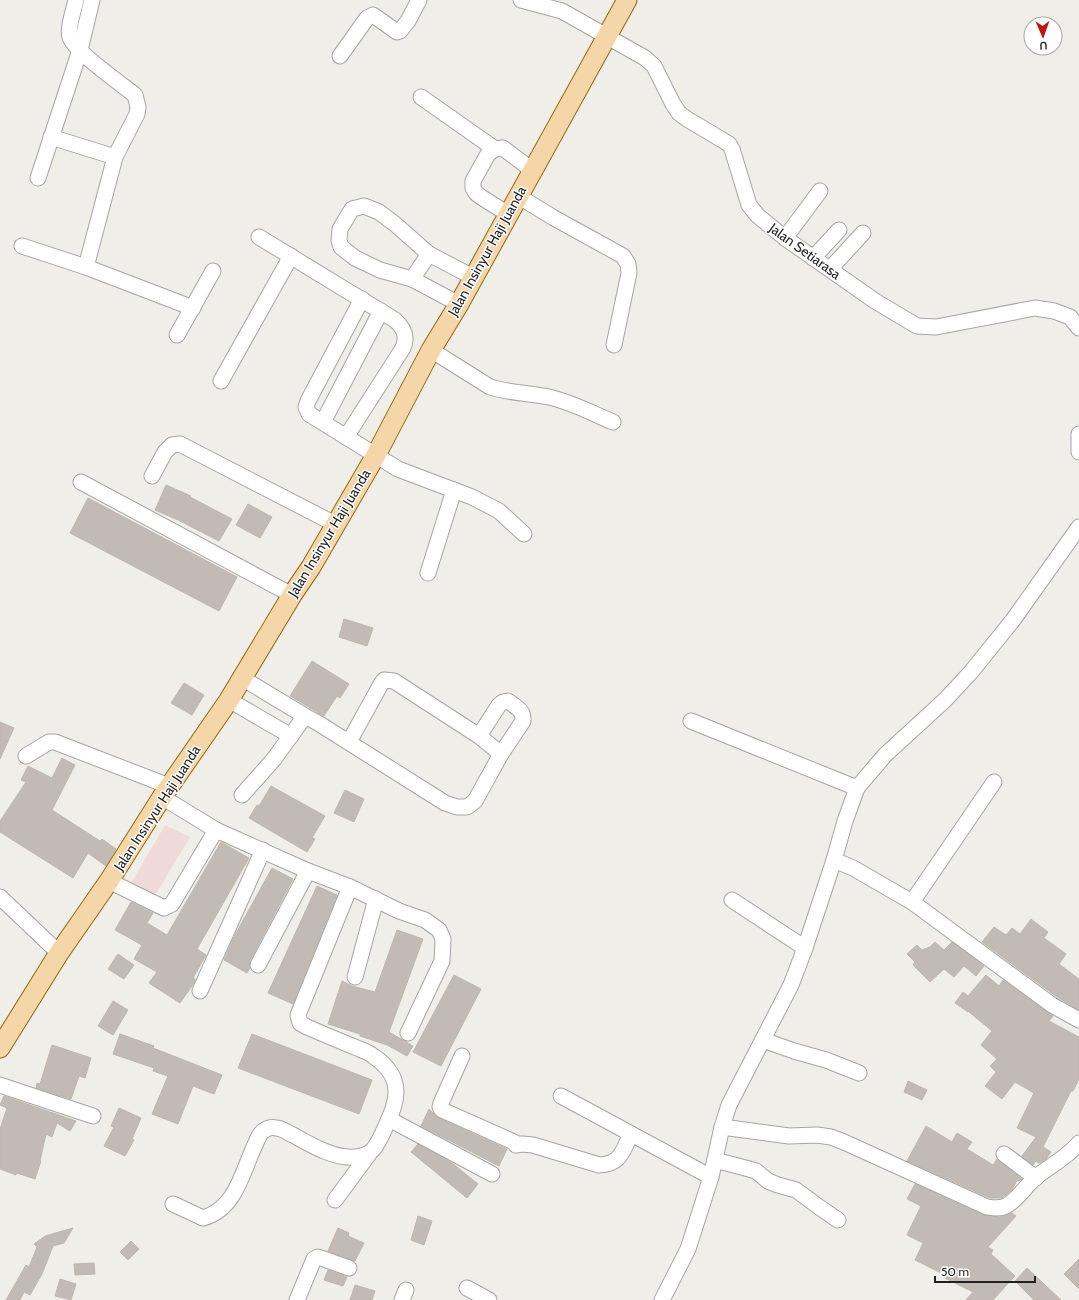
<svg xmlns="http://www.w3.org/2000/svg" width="1079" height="1300" font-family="Cabin,sans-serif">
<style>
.commercial{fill:#efdad9}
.building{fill:#c1bab5;stroke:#c1b6ab}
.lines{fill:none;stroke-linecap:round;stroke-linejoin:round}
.minor-casing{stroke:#a5a5a5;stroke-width:17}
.major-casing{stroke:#92690b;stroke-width:21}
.minor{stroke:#fff;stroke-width:15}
.major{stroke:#f5d6a8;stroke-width:19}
.labels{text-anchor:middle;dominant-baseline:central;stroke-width:3;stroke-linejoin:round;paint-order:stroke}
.street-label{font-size:14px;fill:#212121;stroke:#fff}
</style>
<rect width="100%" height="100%" fill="#f0eee8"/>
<!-- commercial -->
<path class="commercial" d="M165 825 190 837 154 897 130 885Z"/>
<!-- building -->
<g class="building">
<path d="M166 485 191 496 190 497 232 519 219 541 178 520 155 510Z"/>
<path d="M88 498 237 577 219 611 70 533Z"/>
<path d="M248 504 272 517 260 538 236 525Z"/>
<path d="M344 619 373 628 367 646 339 637Z"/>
<path d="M312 661 349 684 340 698 337 696 324 716 290 696Z"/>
<path d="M184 683 204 695 192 715 171 703Z"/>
<path d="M0 722 14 728 0 759Z"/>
<path d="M62 758 75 765 52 810 100 841 102 839 116 849 106 866 88 853 73 878 0 832V821L26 782 21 780 28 766 52 778Z"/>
<path d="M271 786 325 816 312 838 315 839 307 852 249 818 257 805 259 806Z"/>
<path d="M345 790 364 799 354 822 334 813Z"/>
<path d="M221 842 249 858 197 949 206 955 193 978 195 979 194 983 180 1003 149 983 157 972 134 959 142 945 115 930 131 902 153 913 147 923 167 935Z"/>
<path d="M272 868 293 879 250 961V968L247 973 224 960 235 935Z"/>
<path d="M317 886 337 895 293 1004 268 993Z"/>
<path d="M1031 919 1048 932 1044 938 1066 954 1059 964 1079 979V1010L1057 997 982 942 994 927 1006 935 1012 928 1020 934Z"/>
<path d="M397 930 423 939 389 1032 413 1046 407 1056 387 1045 360 1036V1034L328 1024 342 981 352 986 375 992Z"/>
<path d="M935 942 944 950 952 942 984 966 976 976 964 966 954 977 944 969 930 982 913 965 915 962 907 954 917 945 922 950 930 947Z"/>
<path d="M118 954 134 965 124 979 108 969Z"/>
<path d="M454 975 481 989 441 1066 413 1052Z"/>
<path d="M986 975 999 986 1003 980 1053 1016 1049 1021 1079 1037V1079L1073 1091H1071L1043 1147 1051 1152 1046 1159 1039 1163 1036 1161 1033 1165 1022 1156 1036 1137 1017 1128 1034 1093 1015 1082 1002 1099 985 1086 996 1072 990 1066 997 1059 981 1045 992 1031 968 1011V1012L955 1003 963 992 968 996Z"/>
<path d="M113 1001 128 1010 113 1035 98 1026Z"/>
<path d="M120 1034 154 1046 153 1048 222 1075 214 1094 193 1086 178 1124 152 1114 168 1076 153 1071 154 1068 113 1054Z"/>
<path d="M252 1034 372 1080 359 1114 238 1068Z"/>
<path d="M52 1045 91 1058 85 1078 79 1076 71 1099 36 1088 37 1083 40 1084Z"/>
<path d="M908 1081 927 1090 922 1100 904 1092Z"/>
<path d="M4 1096 76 1121 70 1131 57 1123 52 1137 46 1134 40 1161H41L35 1179 17 1173 16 1175 0 1169V1129L7 1108 0 1105Z"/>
<path d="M119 1108 141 1118 132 1139 134 1140 125 1156 104 1146 114 1127 111 1126Z"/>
<path d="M429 1109 438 1118 507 1149 499 1166 421 1126Z"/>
<path d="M926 1126 952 1142 957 1133 972 1142 967 1149 993 1165 997 1159 1022 1179 1019 1181 1017 1180 1012 1190 1002 1198H990L907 1161Z"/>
<path d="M418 1144 452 1163 478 1184 467 1198 411 1152Z"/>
<path d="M915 1184 983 1215 999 1217 1012 1213 1016 1216 988 1247 993 1250 991 1254 1015 1276 993 1300H966L973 1292 943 1277 945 1275 915 1260 923 1243 907 1235 921 1206 907 1199Z"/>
<path d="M418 1216 432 1221 424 1245 411 1240Z"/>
<path d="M73 1228 64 1243 53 1246 42 1274 30 1295 24 1292 20 1300H6L26 1265 29 1267 37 1247 34 1244 45 1236Z"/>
<path d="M338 1228 349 1233 348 1236 364 1243 355 1261 328 1251Z"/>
<path d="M131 1241 139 1249 128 1260 120 1252Z"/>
<path d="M1079 1259V1289L1064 1274Z"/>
<path d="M94 1263 95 1274 75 1275 74 1264Z"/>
<path d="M1027 1268 1061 1300H1034L1015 1281Z"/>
<path d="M328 1270 347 1277 343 1286 324 1280Z"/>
<path d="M60 1279 76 1284 71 1300 55 1296Z"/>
<path d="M355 1285 375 1291 372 1300H350Z"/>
</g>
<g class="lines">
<!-- minor casing -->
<g class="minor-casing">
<g id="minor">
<path d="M76 0C74 9 67 29 70 37 73 50 122 85 135 95L138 107 137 114 115 157"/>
<path d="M521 0 562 11 645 58 654 66 673 104 679 113 687 119 729 144 732 149 749 205 758 216 785 238 875 301 917 326 936 327 1035 308 1054 311 1070 317 1079 328"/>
<path d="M340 56 367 18 373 15 397 32 400 31 408 21 419 0"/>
<path d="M421 97 495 149"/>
<path d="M51 137 115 157 86 267"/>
<path d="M38 178 80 50 92 0"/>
<path d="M518 196 554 218 623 256 628 264 629 273 614 345"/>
<path d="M508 214 481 197 476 193 473 188V181L488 154 495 149 503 148 532 170"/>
<path d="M259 237 395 320C404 328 408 336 403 348L346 437"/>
<path d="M785 238 820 191"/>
<path d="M22 246 86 267 193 308"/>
<path d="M813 258 839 230"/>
<path d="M830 269 863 233"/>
<path d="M412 279 429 254"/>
<path d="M362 299 308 401 306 407 309 414 398 469 472 497 499 511 524 534"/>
<path d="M459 304 412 279 380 270 355 258 341 247 339 240 340 229 352 209 364 206 379 212 395 224 429 254 473 277"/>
<path d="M177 335 213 271"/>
<path d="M431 350 490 387C509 393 530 393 549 397 571 402 592 413 613 422"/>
<path d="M221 381 291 256"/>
<path d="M323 422 381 311"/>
<path d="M1079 434V452"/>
<path d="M152 476 165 452 172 445 180 444 335 524"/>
<path d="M81 482 292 595"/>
<path d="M428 573 454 490"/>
<path d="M242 678 305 716 318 723 445 803 457 807H467L475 801 501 754 523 721C524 710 516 707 508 701L503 702 499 705 479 736 394 681 384 680 381 684 349 742"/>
<path d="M229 700 291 736"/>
<path d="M691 721 857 788"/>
<path d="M479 736 501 754"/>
<path d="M26 756 49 742H55L169 786"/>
<path d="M242 795 274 759 305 716"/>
<path d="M162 797 216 830 308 871 350 887 298 1015 300 1023 307 1027C323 1034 340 1041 357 1048 362 1050 369 1052 373 1056 383 1062 393 1073 395 1084 399 1099 390 1117 384 1130 377 1145 373 1156 355 1157 334 1159 311 1145 293 1135 288 1133 282 1128 276 1128 272 1127 268 1128 265 1130 260 1132 257 1140 255 1145 242 1172 236 1209 203 1218L173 1204"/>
<path d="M834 860 853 868 912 902 1052 1005 1079 1020"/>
<path d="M109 881 164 908 172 904 216 830"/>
<path d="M350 887 399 911 425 920 439 930 443 939 442 961 408 1033"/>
<path d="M0 897 59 953"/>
<path d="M732 900 805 948"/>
<path d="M912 902 994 782"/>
<path d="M258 965 308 871"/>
<path d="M355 977 376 899"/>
<path d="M200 991 263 850"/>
<path d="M763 1040 794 1051 826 1060 859 1073"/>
<path d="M462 1056 441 1103 440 1107 442 1110 514 1142 516 1145 522 1144 533 1145 599 1165C621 1164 622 1152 631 1134"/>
<path d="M0 1085 93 1116"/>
<path d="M561 1096 711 1177"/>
<path d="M389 1119 492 1174"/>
<path d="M722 1127 789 1136 817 1135 831 1137 844 1142 987 1207C994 1208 999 1209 1006 1206 1017 1200 1025 1187 1035 1178 1049 1166 1067 1158 1079 1143"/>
<path d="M1004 1154 1036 1178"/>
<path d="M715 1160 749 1169 756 1171 768 1181 778 1185 796 1190 819 1207 838 1220"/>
<path d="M335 1200 369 1154"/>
<path d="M467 1288 489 1300"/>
<path d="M297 1300 314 1259 318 1257 321 1258 349 1268"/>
<path d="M402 1300 406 1290"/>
<path d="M662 1300 688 1249 711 1177 722 1127 729 1105 791 985 805 948 834 860 845 821 857 788 885 755 945 700 971 672 1013 620 1079 527"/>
</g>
</g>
<!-- major casing -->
<g class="major-casing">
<path id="major" d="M0 1048 59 953 109 881 162 797 229 700 292 595 311 567 376 455 431 350 459 304 627 0"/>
</g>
<!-- minor -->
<use href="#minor" class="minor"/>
<!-- major -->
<use href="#major" class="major"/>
</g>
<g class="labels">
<!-- street labels -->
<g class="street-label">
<text transform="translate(487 251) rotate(-61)">Jalan Insinyur Haji Juanda</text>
<text transform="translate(805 251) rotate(36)">Jalan Setiarasa</text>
<text transform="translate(329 533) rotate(-59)">Jalan Insinyur Haji Juanda</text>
<text transform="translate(157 808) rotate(-57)">Jalan Insinyur Haji Juanda</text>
</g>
</g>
<!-- north arrow -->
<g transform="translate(1043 36) rotate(178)"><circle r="19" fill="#ffffff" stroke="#a6a6a6"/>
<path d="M0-3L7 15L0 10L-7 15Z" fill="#c3130f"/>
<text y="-6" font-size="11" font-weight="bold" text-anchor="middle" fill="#212121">U</text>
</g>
<!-- scale -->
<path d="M935 1276v6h100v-6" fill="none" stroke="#212121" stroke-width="2"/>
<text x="941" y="1276" font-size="12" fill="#212121" stroke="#ffffff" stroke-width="3" paint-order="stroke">50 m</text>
</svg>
